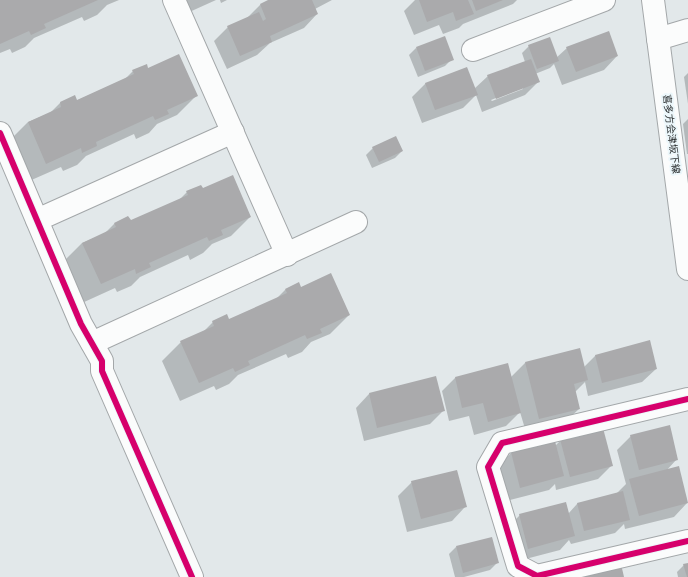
<svg xmlns="http://www.w3.org/2000/svg" width="688" height="577" font-family="'Fira Sans Condensed','Noto Sans JP',sans-serif">
<style>
.shadow{fill:#0003;fill-rule:evenodd}
.building{fill:#aaaaac}
.lines{fill:none;stroke-linecap:round;stroke-linejoin:round}
.minor-casing{stroke:#a3a7a9;stroke-width:24}
.major-casing{stroke:#a3a7a9;stroke-width:24}
.minor{stroke:#fbfcfc;stroke-width:22}
.major{stroke:#fbfcfc;stroke-width:22}
.cycleway-casing{stroke:#ecf7fb;stroke-width:8}
.cycleway{stroke:#d6006c;stroke-width:6}
.labels{text-anchor:middle;dominant-baseline:central;stroke-width:4;stroke-linejoin:round;paint-order:stroke}
.street-label{font-size:10px;fill:#2b2f30;stroke:#ecf7fb}
</style>
<rect width="100%" height="100%" fill="#e2e8ea"/>
<!-- shadow -->
<g class="shadow">
<path d="M0 0H119L107 5 97 15 84 21 82 17 34 38 25 47 12 53 10 49 0 53Z"/>
<path d="M179 0H216L185 14Z"/>
<path d="M220 0H227L221 3Z"/>
<path d="M271 0H332L315 9 317 14 304 28 270 43 257 55 227 69 214 41 228 27 246 19 260 5Z"/>
<path d="M415 0H517L513 4 463 24 459 28 443 34 439 25 414 35 404 11Z"/>
<path d="M529 46 556 58 567 48 617 56 604 70 562 85 554 64 550 68 535 74 538 82 525 95 482 112 476 95 463 108 422 123 412 97 426 83 474 89 488 76 525 62 522 53ZM523 87V89L492 101 491 100Z"/>
<path d="M416 48 452 59 445 66 418 77 409 55Z"/>
<path d="M148 69 196 96 177 115 157 124 149 133 136 139 134 134 86 156 77 165 63 171 61 167 27 182 9 141 28 122 50 113 60 103 76 101 125 79 133 71Z"/>
<path d="M688 73V104L684 77Z"/>
<path d="M688 119V154H687L683 124Z"/>
<path d="M373 148 402 151 395 158 372 168 366 155Z"/>
<path d="M202 190 250 217 231 236 212 244 203 253 190 260 188 255 140 277 131 286 117 292 115 288 82 303 63 262 82 243 104 234 114 224 128 217 130 222 178 201 187 192Z"/>
<path d="M298 284 300 288 349 315 330 334 311 342 302 352 288 358 286 354 238 375 229 384 216 390 214 386 180 401 162 361 181 342 203 332 213 322 229 320 276 299 285 290Z"/>
<path d="M649 342 656 369 642 382 588 396 585 382 575 392 579 409 565 422 526 432 520 412 506 426 474 435 469 416 449 421 442 391 455 378 511 377 525 363 584 367 595 356Z"/>
<path d="M369 394 443 411 430 424 364 441 356 408Z"/>
<path d="M631 436 677 459 666 471 687 503 674 517 625 529 624 524 615 533 571 544 569 540 560 550 514 562 506 529 520 515 568 514 577 504 616 494 626 484 617 450Z"/>
<path d="M561 440 611 466 598 479 556 490 555 484 549 490 506 501 498 466 511 453 555 446Z"/>
<path d="M412 482 465 507 452 521 407 532 398 496Z"/>
<path d="M456 547 497 563 490 570 464 577H455L449 554Z"/>
<path d="M688 564V577H678L677 572 684 565Z"/>
</g>
<!-- building -->
<g class="building">
<path d="M0 0H98L44 24 46 28 31 35 29 31 0 44Z"/>
<path d="M268 0H312L318 14 270 36 272 42 240 56 227 26 259 12 263 21 266 19 260 4Z"/>
<path d="M419 0H468L474 14 456 21 453 12 427 22Z"/>
<path d="M472 0H503L476 11Z"/>
<path d="M609 31 618 56 576 72 566 47Z"/>
<path d="M445 36 454 60 425 71 416 47Z"/>
<path d="M550 37 559 61 537 69 528 45Z"/>
<path d="M179 54 198 96 167 110 169 114 155 120 153 116 96 142 97 146 82 153 81 148 46 164 28 122 61 107 60 102 75 95 77 100 134 74 132 70 147 64 148 68Z"/>
<path d="M531 59 540 82 496 99 487 75Z"/>
<path d="M467 67 478 95 435 110 425 83Z"/>
<path d="M396 136 403 151 379 162 372 147Z"/>
<path d="M233 175 251 217 221 230 223 235 209 241 207 237 149 263 151 267 136 274 135 269 101 284 82 243 116 227 114 223 128 216 131 220 188 195 186 191 201 185 203 188Z"/>
<path d="M331 273 350 315 320 329 322 333 307 339 305 335 248 361 250 365 235 372 233 368 199 383 180 341 214 326 212 321 227 314 229 319 287 293 285 289 299 282 301 287Z"/>
<path d="M650 340 657 369 602 383 595 355Z"/>
<path d="M580 348 588 380 574 384 580 409 539 419 525 362Z"/>
<path d="M508 363 521 413 488 422 483 403 462 408 455 377Z"/>
<path d="M436 376 445 411 377 428 369 393Z"/>
<path d="M670 425 678 460 639 470 630 435Z"/>
<path d="M603 428 613 466 570 477 560 439Z"/>
<path d="M555 441 564 476 520 488 511 452Z"/>
<path d="M679 466 688 503 639 516 629 479Z"/>
<path d="M457 470 467 507 421 519 411 481Z"/>
<path d="M623 491 630 520 584 531 577 503Z"/>
<path d="M566 502 575 536 528 549 519 514Z"/>
<path d="M492 537 499 563 463 573 456 546Z"/>
<path d="M688 563V577H687L683 564Z"/>
<path d="M621 564 624 577H583L582 574Z"/>
</g>
<g class="lines">
<!-- minor casing -->
<g class="minor-casing">
<g id="minor">
<path d="M174 0 287 255"/>
<path d="M658 39 688 30"/>
<path d="M473 50 604 0"/>
<path d="M0 133 81 324 102 361V371L192 577"/>
<path d="M37 220 233 132"/>
<path d="M92 343 356 222"/>
<path d="M688 399 502 443 488 467 518 566 537 576 688 541"/>
</g>
</g>
<!-- major casing -->
<g class="major-casing">
<path id="major" d="M653 0 688 269"/>
</g>
<!-- minor -->
<use href="#minor" class="minor"/>
<!-- major -->
<use href="#major" class="major"/>
<!-- cycleway casing -->
<g class="cycleway-casing">
<g id="cycleway">
<path d="M0 133 81 324 102 361V371L192 577"/>
<path d="M688 399 502 443 488 467 518 566 537 576 688 541"/>
</g>
</g>
<!-- cycleway -->
<use href="#cycleway" class="cycleway"/>
</g>
<g class="labels">
<!-- street labels -->
<g class="street-label">
<text transform="translate(671 134) rotate(83)">喜多方会津坂下線</text>
</g>
</g>
</svg>
